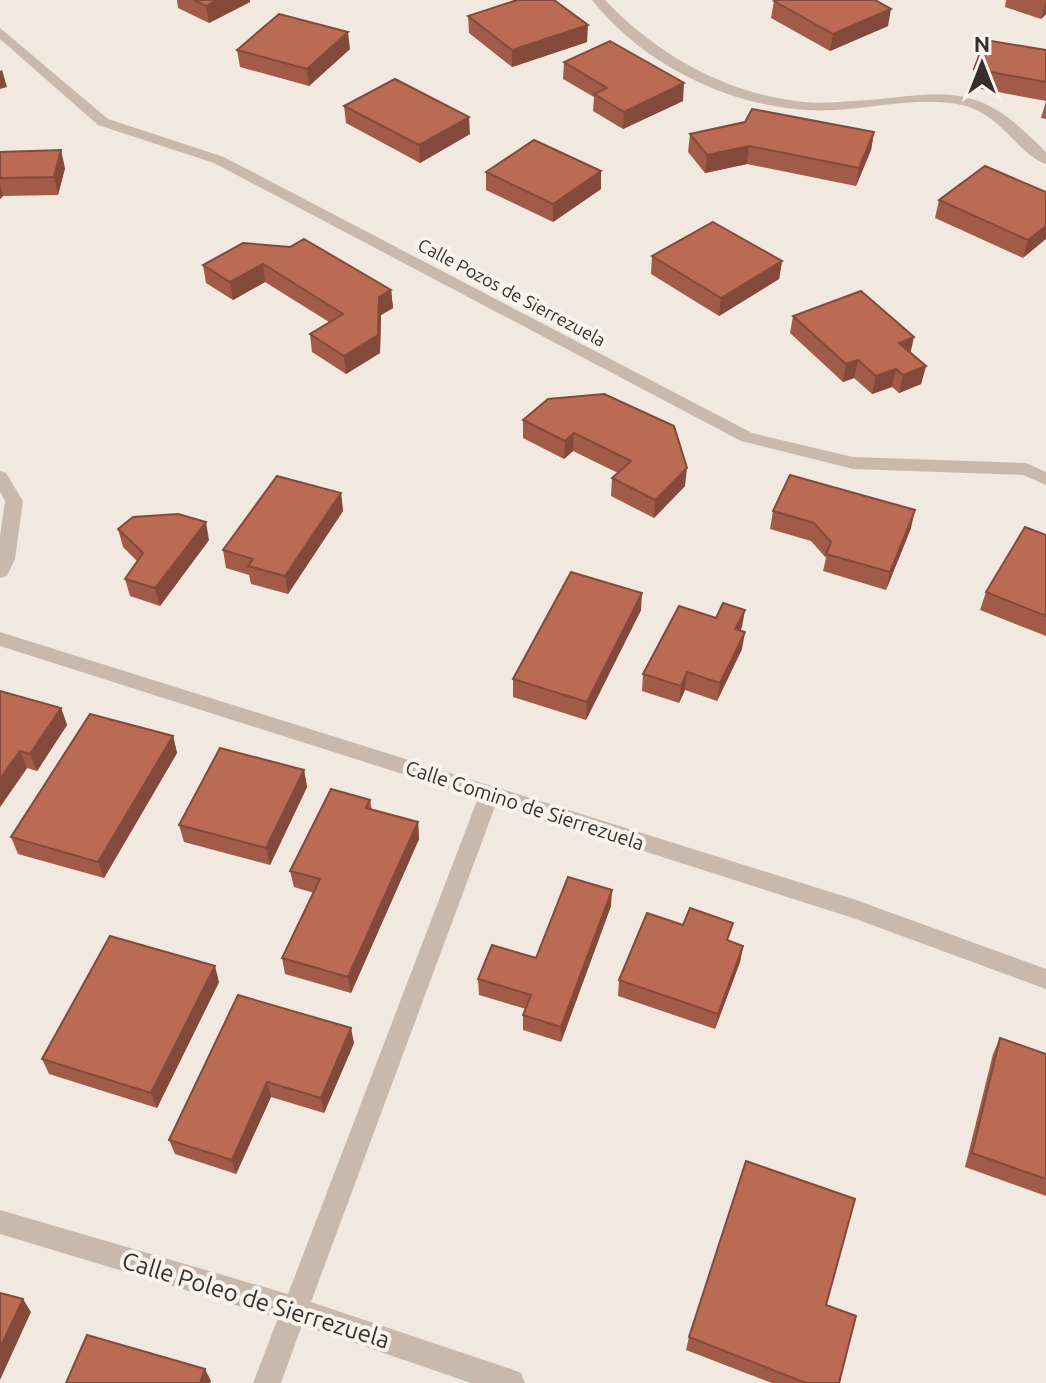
<svg xmlns="http://www.w3.org/2000/svg" width="1046" height="1383" font-family="Ubuntu,sans-serif">
<style>
.lines{fill:none;stroke-linecap:round;stroke-linejoin:round}
.minor{fill:#c9b9ad;fill-rule:evenodd}
.wall{fill:#a15b48}
.shaded-wall{fill:#834a3b}
.building{fill:#bb6a54;stroke:#834a3b;stroke-width:2}
.labels{text-anchor:middle;dominant-baseline:central;stroke-width:8;stroke-linejoin:round;paint-order:stroke}
.far-street-label{font-size:18px;fill:#382f2b;stroke:#f9f3ed}
.street-label{font-size:20px;fill:#382f2b;stroke:#f9f3ed}
.near-street-label{font-size:24px;fill:#382f2b;stroke:#f9f3ed}
</style>
<rect width="100%" height="100%" fill="#f1e9e0"/>
<g class="lines">
<!-- minor -->
<g class="minor">
<path d="M592 0H605C655 53 723 92 796 101 820 105 845 101 869 100 903 98 939 89 972 99 1002 107 1025 132 1046 152V164C1020 156 1000 113 962 105 922 96 875 108 834 110 746 115 647 70 592 0Z"/>
<path d="M0 28 108 119 224 157 752 433 853 457 1026 463 1046 472V485L1023 475 853 469 741 441 214 163 98 125 0 39Z"/>
<path d="M0 471 6 473 23 501 15 559 7 576 0 578V536L5 501 0 492Z"/>
<path d="M0 632 856 900 1046 969V989L853 918 496 804 311 1302 511 1369 521 1373 525 1383H471L302 1325 281 1383H253L278 1318 0 1234V1210L288 1294 478 798 0 646Z"/>
</g>
</g>
<!-- wall -->
<g class="wall">
<path d="M177 0H250V2L209 23 178 8Z"/>
<path d="M1006 0H1046V14L1041 19 1005 7Z"/>
<path d="M774 1 888 26 830 51 771 18Z"/>
<path d="M468 16 587 42 512 67 469 33Z"/>
<path d="M350 49 309 86 240 67 237 50Z"/>
<path d="M1046 50V119L1041 118 1046 101 970 87 974 69Z"/>
<path d="M564 62 683 101 623 129 593 111 594 97 563 79Z"/>
<path d="M344 106 470 134 420 163 346 123Z"/>
<path d="M874 132 871 150 856 186 747 164 705 173 688 152 690 134Z"/>
<path d="M0 152 65 168 58 195 3 196 0 199Z"/>
<path d="M601 171V189L553 222 486 190V172Z"/>
<path d="M1046 192 1023 258 935 218 939 200Z"/>
<path d="M243 243 391 290 393 308 381 315 380 353 346 374 312 352 310 334 329 322 265 282 233 300 206 283 203 265Z"/>
<path d="M652 256 782 261 779 279 719 316 651 274Z"/>
<path d="M793 316 910 353 926 366 921 384 899 393 892 387 872 394 854 378 843 382 790 333Z"/>
<path d="M548 399 685 486 654 518 611 496 612 478 618 473 573 451 564 459 523 438V420Z"/>
<path d="M341 493 343 511 288 594 251 584 249 575 226 568 223 550Z"/>
<path d="M773 511 911 528 886 590 823 571 826 558 811 541 770 529Z"/>
<path d="M118 529 209 540 160 606 130 596 125 579 137 561 123 547Z"/>
<path d="M1046 535V636L980 610 986 592Z"/>
<path d="M641 610 586 720 513 697V679Z"/>
<path d="M745 610 740 631 742 649 717 701 685 690 679 703 642 691 643 674 716 618Z"/>
<path d="M0 691 61 708 67 725 37 771 27 768 0 807Z"/>
<path d="M173 736 177 753 104 878 18 854 11 837Z"/>
<path d="M304 770 307 787 270 865 184 842 179 825Z"/>
<path d="M370 800 372 810 418 822 419 839 351 993 285 974 282 958 314 893 294 887 290 871Z"/>
<path d="M611 906 561 1042 523 1030V1015L526 1009 479 995 478 979 536 958Z"/>
<path d="M729 941 743 946 740 962 715 1029 618 996 619 980Z"/>
<path d="M219 982 157 1108 49 1074 42 1059Z"/>
<path d="M238 995 354 1043 324 1113 271 1097 236 1174 175 1154 169 1140Z"/>
<path d="M1000 1038 1046 1054V1196L965 1167 993 1054Z"/>
<path d="M689 1337 839 1383H772L686 1350Z"/>
</g>
<!-- shaded-wall -->
<g class="shaded-wall">
<path d="M218 0H250V2L209 23 206 6Z"/>
<path d="M1046 1V14L1041 19Z"/>
<path d="M891 9 888 26 830 51 833 34Z"/>
<path d="M588 25 587 42 512 67V50Z"/>
<path d="M348 32 350 49 309 86 307 69Z"/>
<path d="M2 70 7 87 0 89V71Z"/>
<path d="M684 83 683 101 623 129 624 112Z"/>
<path d="M469 117 470 134 420 163 419 145Z"/>
<path d="M874 132 871 150 856 186 859 168Z"/>
<path d="M749 146 747 164 705 173 707 155Z"/>
<path d="M61 150 65 168 58 195 54 177Z"/>
<path d="M601 171V189L553 222V204Z"/>
<path d="M0 184 3 196 0 199Z"/>
<path d="M1046 226V239L1023 258 1028 240Z"/>
<path d="M782 261 779 279 719 316 721 298Z"/>
<path d="M263 264 265 282 233 300 230 282Z"/>
<path d="M391 290 393 308 381 315 380 353 346 374 344 356 379 297Z"/>
<path d="M914 337 910 355 899 343Z"/>
<path d="M858 360 854 378 843 382 846 364Z"/>
<path d="M926 366 921 384 899 393 903 375Z"/>
<path d="M896 369 892 387 872 394 876 376Z"/>
<path d="M574 433 573 451 564 459 565 441Z"/>
<path d="M687 468 685 486 654 518 655 500Z"/>
<path d="M341 493 343 511 288 594 285 576Z"/>
<path d="M915 510 911 528 886 590 890 572Z"/>
<path d="M206 522 209 540 160 606 155 588Z"/>
<path d="M642 593 641 610 586 720 587 702Z"/>
<path d="M745 610 742 627 733 647 735 629Z"/>
<path d="M745 632 742 649 717 701 720 683Z"/>
<path d="M687 672 685 690 679 703 681 686Z"/>
<path d="M61 708 67 725 37 771 30 754Z"/>
<path d="M173 736 177 753 104 878 98 862Z"/>
<path d="M20 751 27 768 0 807V779Z"/>
<path d="M304 770 307 787 270 865 266 848Z"/>
<path d="M418 822 419 839 351 993 348 977Z"/>
<path d="M612 890 611 906 561 1042V1027Z"/>
<path d="M743 946 740 962 715 1029 718 1014Z"/>
<path d="M215 966 219 982 157 1108 151 1093Z"/>
<path d="M351 1028 354 1043 324 1113 321 1098Z"/>
<path d="M267 1082 271 1097 236 1174 232 1160Z"/>
<path d="M23 1299 31 1312 0 1380V1348Z"/>
<path d="M205 1369 211 1381 210 1383H200Z"/>
</g>
<!-- building -->
<g class="building">
<path d="M194 0H218L206 6Z"/>
<path d="M517 0H554L588 25 512 50 468 16Z"/>
<path d="M776 0H875L891 9 833 34 774 1Z"/>
<path d="M279 14 348 32 307 69 237 50Z"/>
<path d="M985 40 1046 50V82L974 69Z"/>
<path d="M610 41 684 83 624 112 594 94 607 88 564 62Z"/>
<path d="M395 79 469 117 419 145 344 106Z"/>
<path d="M752 109 874 132 859 168 749 146 707 155 690 134 745 122Z"/>
<path d="M534 140 601 171 553 204 486 172Z"/>
<path d="M61 150 54 177 0 178V152Z"/>
<path d="M985 166 1046 192V226L1028 240 939 200Z"/>
<path d="M713 222 782 261 721 298 652 256Z"/>
<path d="M304 239 391 290 379 297 378 335 344 356 310 334 343 314 263 264 230 282 203 265 243 243 290 247Z"/>
<path d="M861 291 914 337 899 343 926 366 903 375 896 369 876 376 858 360 846 364 793 316Z"/>
<path d="M604 394 674 426 687 468 655 500 612 478 631 461 574 433 565 441 523 420 548 399Z"/>
<path d="M790 475 915 510 890 572 826 554 831 542 814 523 773 511Z"/>
<path d="M277 476 341 493 285 576 248 566 253 559 223 550Z"/>
<path d="M178 514 206 522 155 588 125 579 143 553 118 529 133 517Z"/>
<path d="M1025 527 1046 535V616L986 592Z"/>
<path d="M571 572 642 593 587 702 513 679Z"/>
<path d="M723 603 745 610 735 629 745 632 720 683 687 672 681 686 643 674 679 606 716 618Z"/>
<path d="M0 691 61 708 30 754 20 751 0 779Z"/>
<path d="M90 714 173 736 98 862 11 837Z"/>
<path d="M220 748 304 770 266 848 179 825Z"/>
<path d="M331 789 370 800 366 808 418 822 348 977 282 958 320 879 290 871Z"/>
<path d="M568 877 612 890 561 1027 523 1015 531 995 478 979 492 945 536 958Z"/>
<path d="M690 908 733 923 727 940 743 946 718 1014 619 980 647 913 683 925Z"/>
<path d="M110 936 215 966 151 1093 42 1059Z"/>
<path d="M238 995 351 1028 321 1098 267 1082 232 1160 169 1140Z"/>
<path d="M1000 1038 1046 1054V1179L972 1153Z"/>
<path d="M746 1161 855 1199 826 1305 856 1316 839 1383H806L689 1337Z"/>
<path d="M0 1293 23 1299 0 1348Z"/>
<path d="M87 1335 205 1369 200 1383H66Z"/>
</g>
<g class="labels">
<!-- far-street labels -->
<g class="far-street-label">
<text transform="translate(512 292) rotate(28)">Calle Pozos de Sierrezuela</text>
</g>
<!-- street labels -->
<g class="street-label">
<text transform="translate(525 805) rotate(18)">Calle Comino de Sierrezuela</text>
</g>
<!-- near-street labels -->
<g class="near-street-label">
<text transform="translate(256 1300) rotate(17)">Calle Poleo de Sierrezuela</text>
</g>
</g>
<!-- north arrow -->
<g transform="translate(982 64)" stroke="#f9f3ed" stroke-width="6" paint-order="stroke">
<path d="M0-6L14 30L0 20L-14 30Z" fill="#382f2b"/>
<text y="-12" font-size="22" font-weight="bold" text-anchor="middle" fill="#382f2b">N</text>
</g>
</svg>
